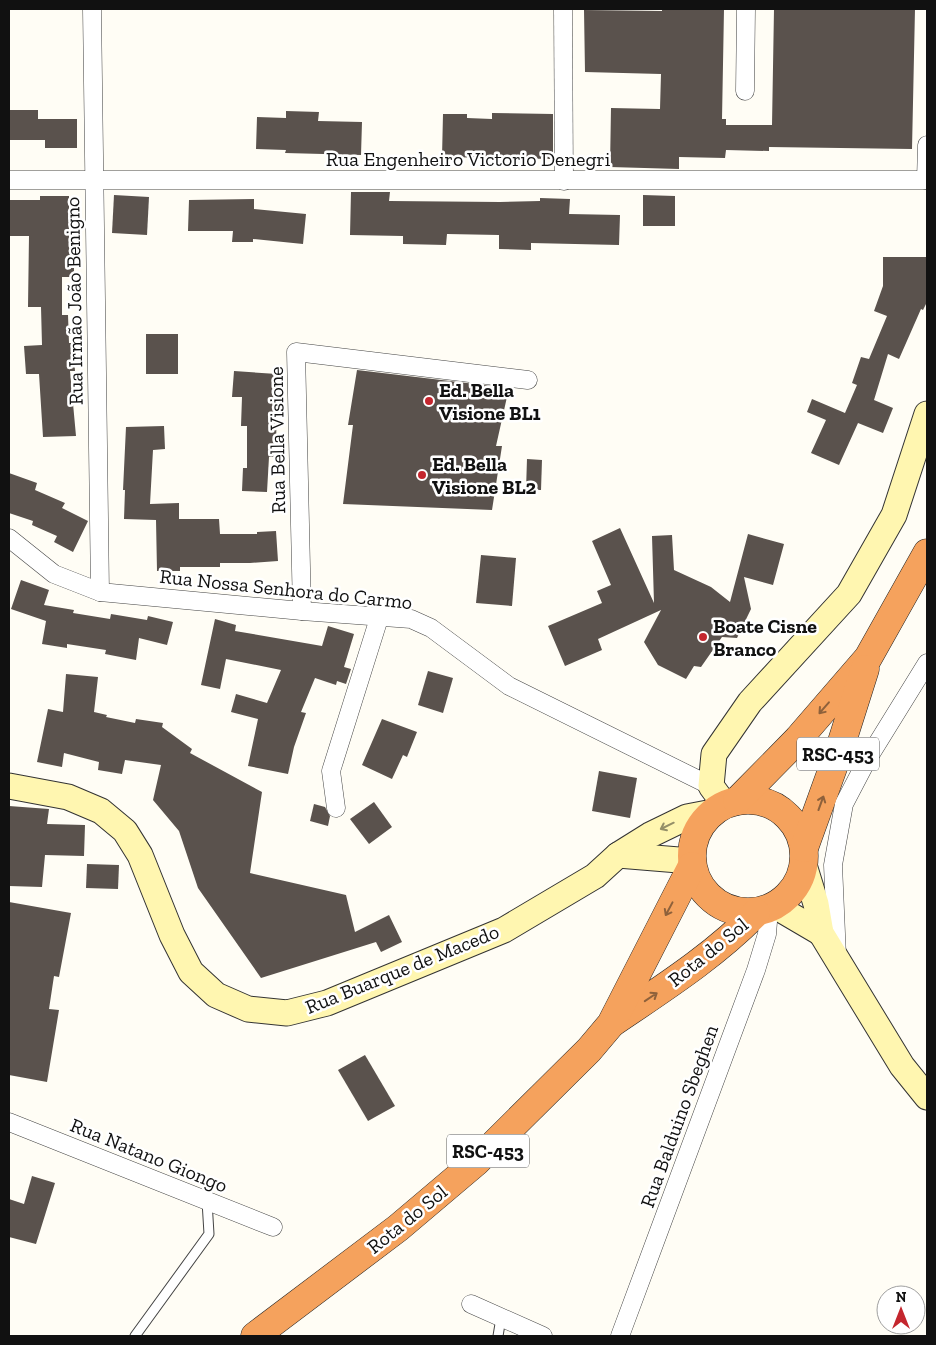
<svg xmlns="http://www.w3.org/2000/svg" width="936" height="1345" font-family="'Zilla Slab',serif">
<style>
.building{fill:#5a524d}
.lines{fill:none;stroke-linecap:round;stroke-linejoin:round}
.lane-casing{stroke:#444;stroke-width:11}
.street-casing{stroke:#444;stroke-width:19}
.secondary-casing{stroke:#333;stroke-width:27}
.highway-casing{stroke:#222;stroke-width:29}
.lane{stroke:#fff;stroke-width:9}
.street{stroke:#fff;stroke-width:18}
.secondary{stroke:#fff6b0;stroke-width:25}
.highway{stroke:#f5a25d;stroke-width:28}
.oneway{stroke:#8e613b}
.oneway2{stroke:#948f68}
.poi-dot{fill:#c4262e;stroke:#fff;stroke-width:2}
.labels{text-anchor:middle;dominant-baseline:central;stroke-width:5;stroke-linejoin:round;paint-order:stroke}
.shield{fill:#fff;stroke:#585858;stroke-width:1}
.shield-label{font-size:19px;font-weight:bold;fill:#111}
.street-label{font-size:20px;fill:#111;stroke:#fff}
.poi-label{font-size:20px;font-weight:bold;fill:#111;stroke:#fff;text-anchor:start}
</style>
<rect width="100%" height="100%" fill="#fffdf5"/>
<!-- building -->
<g class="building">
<path d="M662 9H724L722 119H726V125H772L774 9H915L912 149 769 147V151L726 150 725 158 679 157V169L610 167 611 108 660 109 661 74 585 72 584 10 662 11Z"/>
<path d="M9 110H38V119H77V148H45V140H9Z"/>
<path d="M286 111 319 112 318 121 362 122 361 155 285 153 286 150 256 149 257 117 286 118Z"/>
<path d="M492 113 553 114V159L442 157 443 114H467V118L492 119Z"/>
<path d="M351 192H390L389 201 500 202 540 201V198L570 199 569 214 620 215 619 245 531 243V250L499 249V235L447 234 446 245 403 244V236L350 235Z"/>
<path d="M114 195 149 197 147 235 112 233Z"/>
<path d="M643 195 675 196V226H643Z"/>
<path d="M40 196H69V242H74V277H62V315H68L69 343H73L75 371H70L76 436 43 437 39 374H26L24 346 42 345 41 307H28L29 236H9V200H40Z"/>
<path d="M254 199V209L306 214 303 244 253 239V242H232L233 231H188L189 200Z"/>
<path d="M883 257H927V302L923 310 921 309 899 359 888 354 874 400 893 408 883 433 858 423 839 465 811 453 826 420 807 412 812 399 845 413 857 385 852 383 861 357 869 359 887 316 874 311 883 286Z"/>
<rect x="146" y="334" width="32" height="40"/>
<path d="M357 370 509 388 496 446H502L492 510 343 504 353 425H348Z"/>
<path d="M234 371 277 374 276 457H269L267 492 242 491 243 468H247V426H241L242 397H232Z"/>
<path d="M164 426 165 449 153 450 150 504 179 503V519H219L220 534H257V532L276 531 278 561 250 563H220V567H180V571H157L156 520 124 519 125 490H123L126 427Z"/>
<path d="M527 459 542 460 541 490H526Z"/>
<path d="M9 473 37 483 35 490 65 503 62 508 88 521 73 552 54 542 57 536 32 525 33 521 9 513Z"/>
<path d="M620 528 654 603 652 536 672 535 674 570 711 587 730 602 748 534 784 544 773 585 744 577 751 609 737 638 722 637 701 667 694 666 686 679 658 665 644 642 661 610 598 639 602 650 565 666 548 626 602 603 597 591 611 585 592 541Z"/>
<path d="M481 555 516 558 512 606 476 603Z"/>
<path d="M21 580 49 590 44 605 74 610 73 613 110 619 111 614 147 620 148 616 173 622 167 645 139 638 136 660 105 654 106 650 67 644V648L42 644 46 621 11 609Z"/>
<path d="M215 619 236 625 235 631 322 646 328 626 354 634 344 667 351 669 346 684 337 681 336 685 315 678 301 712 306 713 294 747 288 774 248 766 258 719 231 712 236 694 267 703 281 670 226 659 220 689 201 685Z"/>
<path d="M428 671 453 678 443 713 418 705Z"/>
<path d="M66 674 98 677 94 712 107 715 106 717 135 723 136 719 163 723 162 727 192 749 190 753 262 792 250 873 346 895 355 932 389 915 402 942 381 952 376 942 261 978 198 888 179 831 153 800 161 765 125 760 122 774 98 770 99 762 64 753 62 767 37 762 48 709 63 712Z"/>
<path d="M382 719 417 732 407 757 403 755 392 779 362 765Z"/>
<path d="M599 771 637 778 630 818 592 811Z"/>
<path d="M374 802 392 827 369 844 350 819Z"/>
<path d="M314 804 325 807 330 816 328 826 310 821Z"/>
<path d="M9 806 49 809 47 824 85 825 84 856 45 855 42 887 9 886Z"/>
<path d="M87 864 119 865 118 889 86 888Z"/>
<path d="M9 902 71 913 59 977 54 976 49 1009 59 1010 47 1082 9 1075Z"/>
<path d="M365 1055 395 1106 368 1121 338 1070Z"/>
<path d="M32 1176 55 1183 36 1244 9 1237V1199L24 1204Z"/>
</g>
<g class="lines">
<!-- lane casing -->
<g class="lane-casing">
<g id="lane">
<path d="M135 1336 209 1234 207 1201"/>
<path d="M498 1336 501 1318"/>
</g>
</g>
<!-- street casing -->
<g class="street-casing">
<g id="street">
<path d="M92 9 100 592"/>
<path d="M563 9 564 181"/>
<path d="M745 91 746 9"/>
<path d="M9 180H927"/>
<path d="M926 180 927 145"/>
<path d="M9 538 54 574 100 592 302 611 411 619 431 628 509 686 711 786"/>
<path d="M302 611 296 352 528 380"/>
<path d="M336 808 331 771 380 615"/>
<path d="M837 957 833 865 844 804 867 760 927 663"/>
<path d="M9 1122 273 1227"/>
<path d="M471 1304 543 1336"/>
<path d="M620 1336 756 970 767 934 769 909"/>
</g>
</g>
<!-- secondary casing -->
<g class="secondary-casing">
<g id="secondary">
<path d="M9 786 68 797 101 811 125 831 140 855 172 935 191 972 216 995 248 1009 287 1013 327 1003 504 930 595 876 618 855 650 835 687 817 713 812"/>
<path d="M725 805 711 786 714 754 750 702 849 594 894 515 927 414"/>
<path d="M618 855 691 861"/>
<path d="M804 865 816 904 821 933 902 1066 927 1097"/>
<path d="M775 906 821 933"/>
</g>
</g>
<!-- highway casing -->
<g class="highway-casing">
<g id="highway">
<circle cx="748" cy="856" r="56"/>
<path d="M737 801 798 739 868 658 927 553"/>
<path d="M804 848 839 751 865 669"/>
<path d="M612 1023C662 989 714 956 756 913"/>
<path d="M255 1336 398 1228 476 1162 589 1050 611 1024 692 866"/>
</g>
</g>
<!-- lane -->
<use href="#lane" class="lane"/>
<!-- street -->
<use href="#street" class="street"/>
<!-- secondary -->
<use href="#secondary" class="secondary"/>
<!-- highway -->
<use href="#highway" class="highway"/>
</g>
<!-- one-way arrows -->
<defs><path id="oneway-shaft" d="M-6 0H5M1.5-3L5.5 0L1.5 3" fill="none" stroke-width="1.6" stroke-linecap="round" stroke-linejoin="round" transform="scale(1.25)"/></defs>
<g class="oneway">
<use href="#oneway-shaft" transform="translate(824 708) rotate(131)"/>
<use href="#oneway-shaft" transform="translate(821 803) rotate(-70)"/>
<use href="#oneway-shaft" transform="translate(669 909) rotate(118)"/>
<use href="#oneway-shaft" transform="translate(651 997) rotate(-34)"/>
</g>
<use class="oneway2" href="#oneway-shaft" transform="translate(667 826) rotate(154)"/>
<!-- markers -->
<g class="poi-dot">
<circle cx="429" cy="401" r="5"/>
<circle cx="422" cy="475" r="5"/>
<circle cx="703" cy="637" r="5"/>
</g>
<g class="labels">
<!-- shield labels -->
<g class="shield">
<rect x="797" y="737.5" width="82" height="33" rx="4"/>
<rect x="447" y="1134.5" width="82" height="33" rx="4"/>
</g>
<g class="shield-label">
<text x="838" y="754">RSC-453</text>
<text x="488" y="1151">RSC-453</text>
</g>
<!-- street labels -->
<g class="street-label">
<text x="468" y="159">Rua Engenheiro Victorio Denegri</text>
<text transform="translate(74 301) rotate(-91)">Rua Irmão João Benigno</text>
<text transform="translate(277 440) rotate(-91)">Rua Bella Visione</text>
<text transform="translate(286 589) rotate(6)">Rua Nossa Senhora do Carmo</text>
<text transform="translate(708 952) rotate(-39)">Rota do Sol</text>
<text transform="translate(402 969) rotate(-22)">Rua Buarque de Macedo</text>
<text transform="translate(679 1116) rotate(-70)">Rua Balduino Sbeghen</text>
<text transform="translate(149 1155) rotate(22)">Rua Natano Giongo</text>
<text transform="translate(407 1219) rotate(-39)">Rota do Sol</text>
</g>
<!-- poi labels -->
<g class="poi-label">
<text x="439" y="390">Ed. Bella<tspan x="439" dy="23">Visione BL1</tspan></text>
<text x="432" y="464">Ed. Bella<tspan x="432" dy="23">Visione BL2</tspan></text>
<text x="713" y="626">Boate Cisne<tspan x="713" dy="23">Branco</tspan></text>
</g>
</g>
<!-- border -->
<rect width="936" height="1345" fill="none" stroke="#111111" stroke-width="20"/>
<!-- north arrow -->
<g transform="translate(901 1310)"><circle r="24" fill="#ffffff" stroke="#a0a0a0"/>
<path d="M0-4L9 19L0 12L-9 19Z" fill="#c4262e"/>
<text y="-8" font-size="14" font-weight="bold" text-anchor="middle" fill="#111111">N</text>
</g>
</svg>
